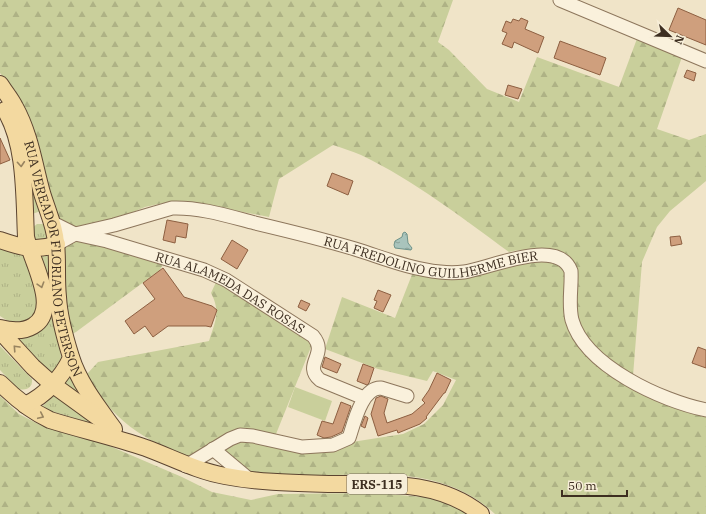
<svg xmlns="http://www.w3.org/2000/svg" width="706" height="514" font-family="'IBM Plex Serif',serif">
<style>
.grass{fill:url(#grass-tufts)}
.forest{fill:url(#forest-firs)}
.green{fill:#c9cf9b}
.water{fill:url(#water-ripples);stroke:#6f938a}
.building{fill:#cf9f7d;stroke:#8d5f41}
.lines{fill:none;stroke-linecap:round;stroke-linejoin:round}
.minor-casing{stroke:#8d765c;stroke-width:15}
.major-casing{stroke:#5b4430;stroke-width:18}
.minor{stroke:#faf1dc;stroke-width:13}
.major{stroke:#f3d9a0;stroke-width:16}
.oneway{stroke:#988460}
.labels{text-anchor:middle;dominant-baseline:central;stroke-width:3;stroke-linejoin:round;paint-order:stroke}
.shield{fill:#f7eed8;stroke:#756857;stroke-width:1}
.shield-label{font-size:12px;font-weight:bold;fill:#3d2e20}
.street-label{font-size:13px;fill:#3d2e20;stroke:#f7eed8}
</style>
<defs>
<pattern id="grass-tufts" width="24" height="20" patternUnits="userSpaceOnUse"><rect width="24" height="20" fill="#c9cf9b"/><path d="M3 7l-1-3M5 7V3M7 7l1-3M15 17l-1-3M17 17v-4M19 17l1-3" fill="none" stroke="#aeb285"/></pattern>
<pattern id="forest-firs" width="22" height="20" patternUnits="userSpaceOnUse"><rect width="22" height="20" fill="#c9cf9b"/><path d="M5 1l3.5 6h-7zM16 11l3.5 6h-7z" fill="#aeb285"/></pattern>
<pattern id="water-ripples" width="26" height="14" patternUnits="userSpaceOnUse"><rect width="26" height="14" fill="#a9c4bc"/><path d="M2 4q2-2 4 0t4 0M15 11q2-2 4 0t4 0" fill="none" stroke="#8ba098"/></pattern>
</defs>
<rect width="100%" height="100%" fill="#f0e4c8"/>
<!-- grass -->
<g class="grass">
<path d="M10 107 43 213 38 212 29 215Z"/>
<path d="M37 224H43L46 226 48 238 46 240 35 242 32 228Z"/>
<path d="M0 246 13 248 27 257 40 307 29 322 11 323 0 316Z"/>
<path d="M52 250 59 344 62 363 53 376 14 338 39 331 37 253Z"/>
<path d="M0 346 32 379C33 388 25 392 17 388L0 370Z"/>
<path d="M70 371 87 400 62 384Z"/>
<path d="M54 394 73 410 97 425 41 408Z"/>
</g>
<!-- forest -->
<g class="forest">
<path d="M0 0H453L438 42 449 50 487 89 519 102 537 57 619 87 638 36 683 54 657 129 689 140 706 134V181L670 211 657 227 642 262 633 376C612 362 590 348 580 323 577 317 575 310 575 303 575 277 585 257 551 251 537 249 522 249 509 252 461 217 415 181 361 155 352 151 342 148 333 145L279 179 269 217 196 203H163L145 207 114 220 76 228 57 221 14 91 0 73Z"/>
<path d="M77 241 86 242 163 264 160 270 76 332 70 335 63 303 64 247 68 243Z"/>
<path d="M531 260 557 262 566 272C564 292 564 309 569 328L664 402 699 415 706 416V514H495C442 464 371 475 305 476 290 476 263 478 250 473 244 471 230 457 224 452V447L240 438 301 450 403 434 424 424 443 405 456 380 433 371 427 381 378 369 325 349 342 297 395 318 413 272 449 279 467 278Z"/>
<path d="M217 280 313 342 274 439 250 433 197 451 191 458C144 441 110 419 87 374L98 362 209 341C215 322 221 312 211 293Z"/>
<path d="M0 396 19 414 40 425 98 441 182 477 212 492 251 500 278 494 378 493 410 496 425 497 442 502 463 510 469 514H0Z"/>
</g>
<!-- green -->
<path class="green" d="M295 387 332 401 325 421 288 407Z"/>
<!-- water -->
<path class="water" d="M405 232 407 234 408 243 412 248 411 250 395 248 394 245 395 241 402 237 403 233Z"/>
<!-- building -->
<g class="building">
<path d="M678 8 706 20V45L669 30Z"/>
<path d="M521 18 528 21 525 29 544 37 538 53 514 42 512 48 502 44 507 33 502 31 506 21 511 23 513 19 519 21Z"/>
<path d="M560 41 606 58 600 75 554 58Z"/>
<path d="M687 70 696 73 694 81 684 77Z"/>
<path d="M508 85 522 89 518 99 505 95Z"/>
<path d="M0 138 10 160 0 164Z"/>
<path d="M332 173 353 181 348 195 327 186Z"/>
<path d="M167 220 188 224 186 238 176 236 175 243 163 240Z"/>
<path d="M680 236 682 244 671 246 670 237Z"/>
<path d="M232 240 248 250 237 269 221 259Z"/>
<path d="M163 268 184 297 212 306 217 310 211 327 206 326H168L153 337 145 326 134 334 125 321 155 299 143 283Z"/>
<path d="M378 290 391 295 383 312 374 308 377 301 374 300Z"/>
<path d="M301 300 310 304 306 311 298 307Z"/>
<path d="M698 347 706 350V368L692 363Z"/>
<path d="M325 357 341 364 337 373 322 367Z"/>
<path d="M363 364 374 368 369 383 367 385 357 381Z"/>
<path d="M437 373 451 380 445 393H444L426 417 427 418 420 424 398 433 397 430 378 436 371 414 376 398 381 396 388 399 384 413 387 423 412 414 425 403 422 400 429 390Z"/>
<path d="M341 402 351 406 342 432 331 437 324 438 317 435 322 421 333 424Z"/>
<path d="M365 416 368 418 365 428 361 426Z"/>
</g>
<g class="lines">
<!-- minor casing -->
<g class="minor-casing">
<g id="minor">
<path d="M560 0 706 61"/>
<path id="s1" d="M51 222 75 234 107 241 204 270 226 280 313 336C329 355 302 364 320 380L364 398"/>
<path id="s2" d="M57 244 75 234 114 225 172 208C200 207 228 216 255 223 289 231 322 239 355 249 384 258 410 269 440 272 448 273 456 273 464 272 488 269 558 236 571 271 572 287 568 304 572 320 585 366 662 401 706 410"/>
<path d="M213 449 250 480"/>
<path d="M186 466 230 439 240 435 253 436 302 447 333 445 349 438C354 423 362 387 381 388L407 396"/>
</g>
</g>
<!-- major casing -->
<g class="major-casing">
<g id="major">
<path id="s3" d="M0 84C5 92 11 99 15 107 30 134 34 164 42 193 47 210 55 226 56 243 58 261 56 279 58 297 59 317 65 338 71 357 79 383 98 407 114 429"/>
<path d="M0 240C20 247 36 252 57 244"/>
<path d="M0 328C11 331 23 332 33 326 61 310 31 260 26 237 24 197 26 144 5 110"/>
<path d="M0 331 33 367 52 384 103 421"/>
<path d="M0 383C15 398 31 411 50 420 82 430 114 437 146 448 173 458 197 471 225 476 261 483 297 483 334 484 385 484 439 480 481 514"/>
<path d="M25 405C45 396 62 377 71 358"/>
</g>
</g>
<!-- minor -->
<use href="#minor" class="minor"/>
<!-- major -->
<use href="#major" class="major"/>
</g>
<!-- one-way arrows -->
<defs><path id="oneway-chevron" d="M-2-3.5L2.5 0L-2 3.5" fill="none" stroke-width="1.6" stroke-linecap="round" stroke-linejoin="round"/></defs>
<g class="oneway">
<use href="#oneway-chevron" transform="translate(21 164) rotate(86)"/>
<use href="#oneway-chevron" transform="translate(41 285) rotate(73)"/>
<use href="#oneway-chevron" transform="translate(16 348) rotate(-133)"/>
<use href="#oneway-chevron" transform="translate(41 416) rotate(25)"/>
</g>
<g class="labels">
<!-- shield labels -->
<rect class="shield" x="347" y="474" width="60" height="20" rx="3"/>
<g class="shield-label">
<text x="377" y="484">ERS-115</text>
</g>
<!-- street labels -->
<g class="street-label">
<text stroke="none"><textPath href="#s2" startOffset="387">RUA FREDOLINO GUILHERME BIER</textPath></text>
<text stroke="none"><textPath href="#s3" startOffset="185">RUA VEREADOR FLORIANO PETERSON</textPath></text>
<text stroke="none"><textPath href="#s1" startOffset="194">RUA ALAMEDA DAS ROSAS</textPath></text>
</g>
</g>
<!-- north arrow -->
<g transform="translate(670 36) rotate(113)" stroke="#f7eed8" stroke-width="3" paint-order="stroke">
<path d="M0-3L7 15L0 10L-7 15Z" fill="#3d2e20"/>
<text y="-6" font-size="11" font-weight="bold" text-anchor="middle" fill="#3d2e20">N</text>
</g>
<!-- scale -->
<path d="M562 490v6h65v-6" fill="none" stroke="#3d2e20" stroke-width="2"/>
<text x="568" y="490" font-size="12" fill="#3d2e20" stroke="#f7eed8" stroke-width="3" paint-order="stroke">50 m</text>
</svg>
